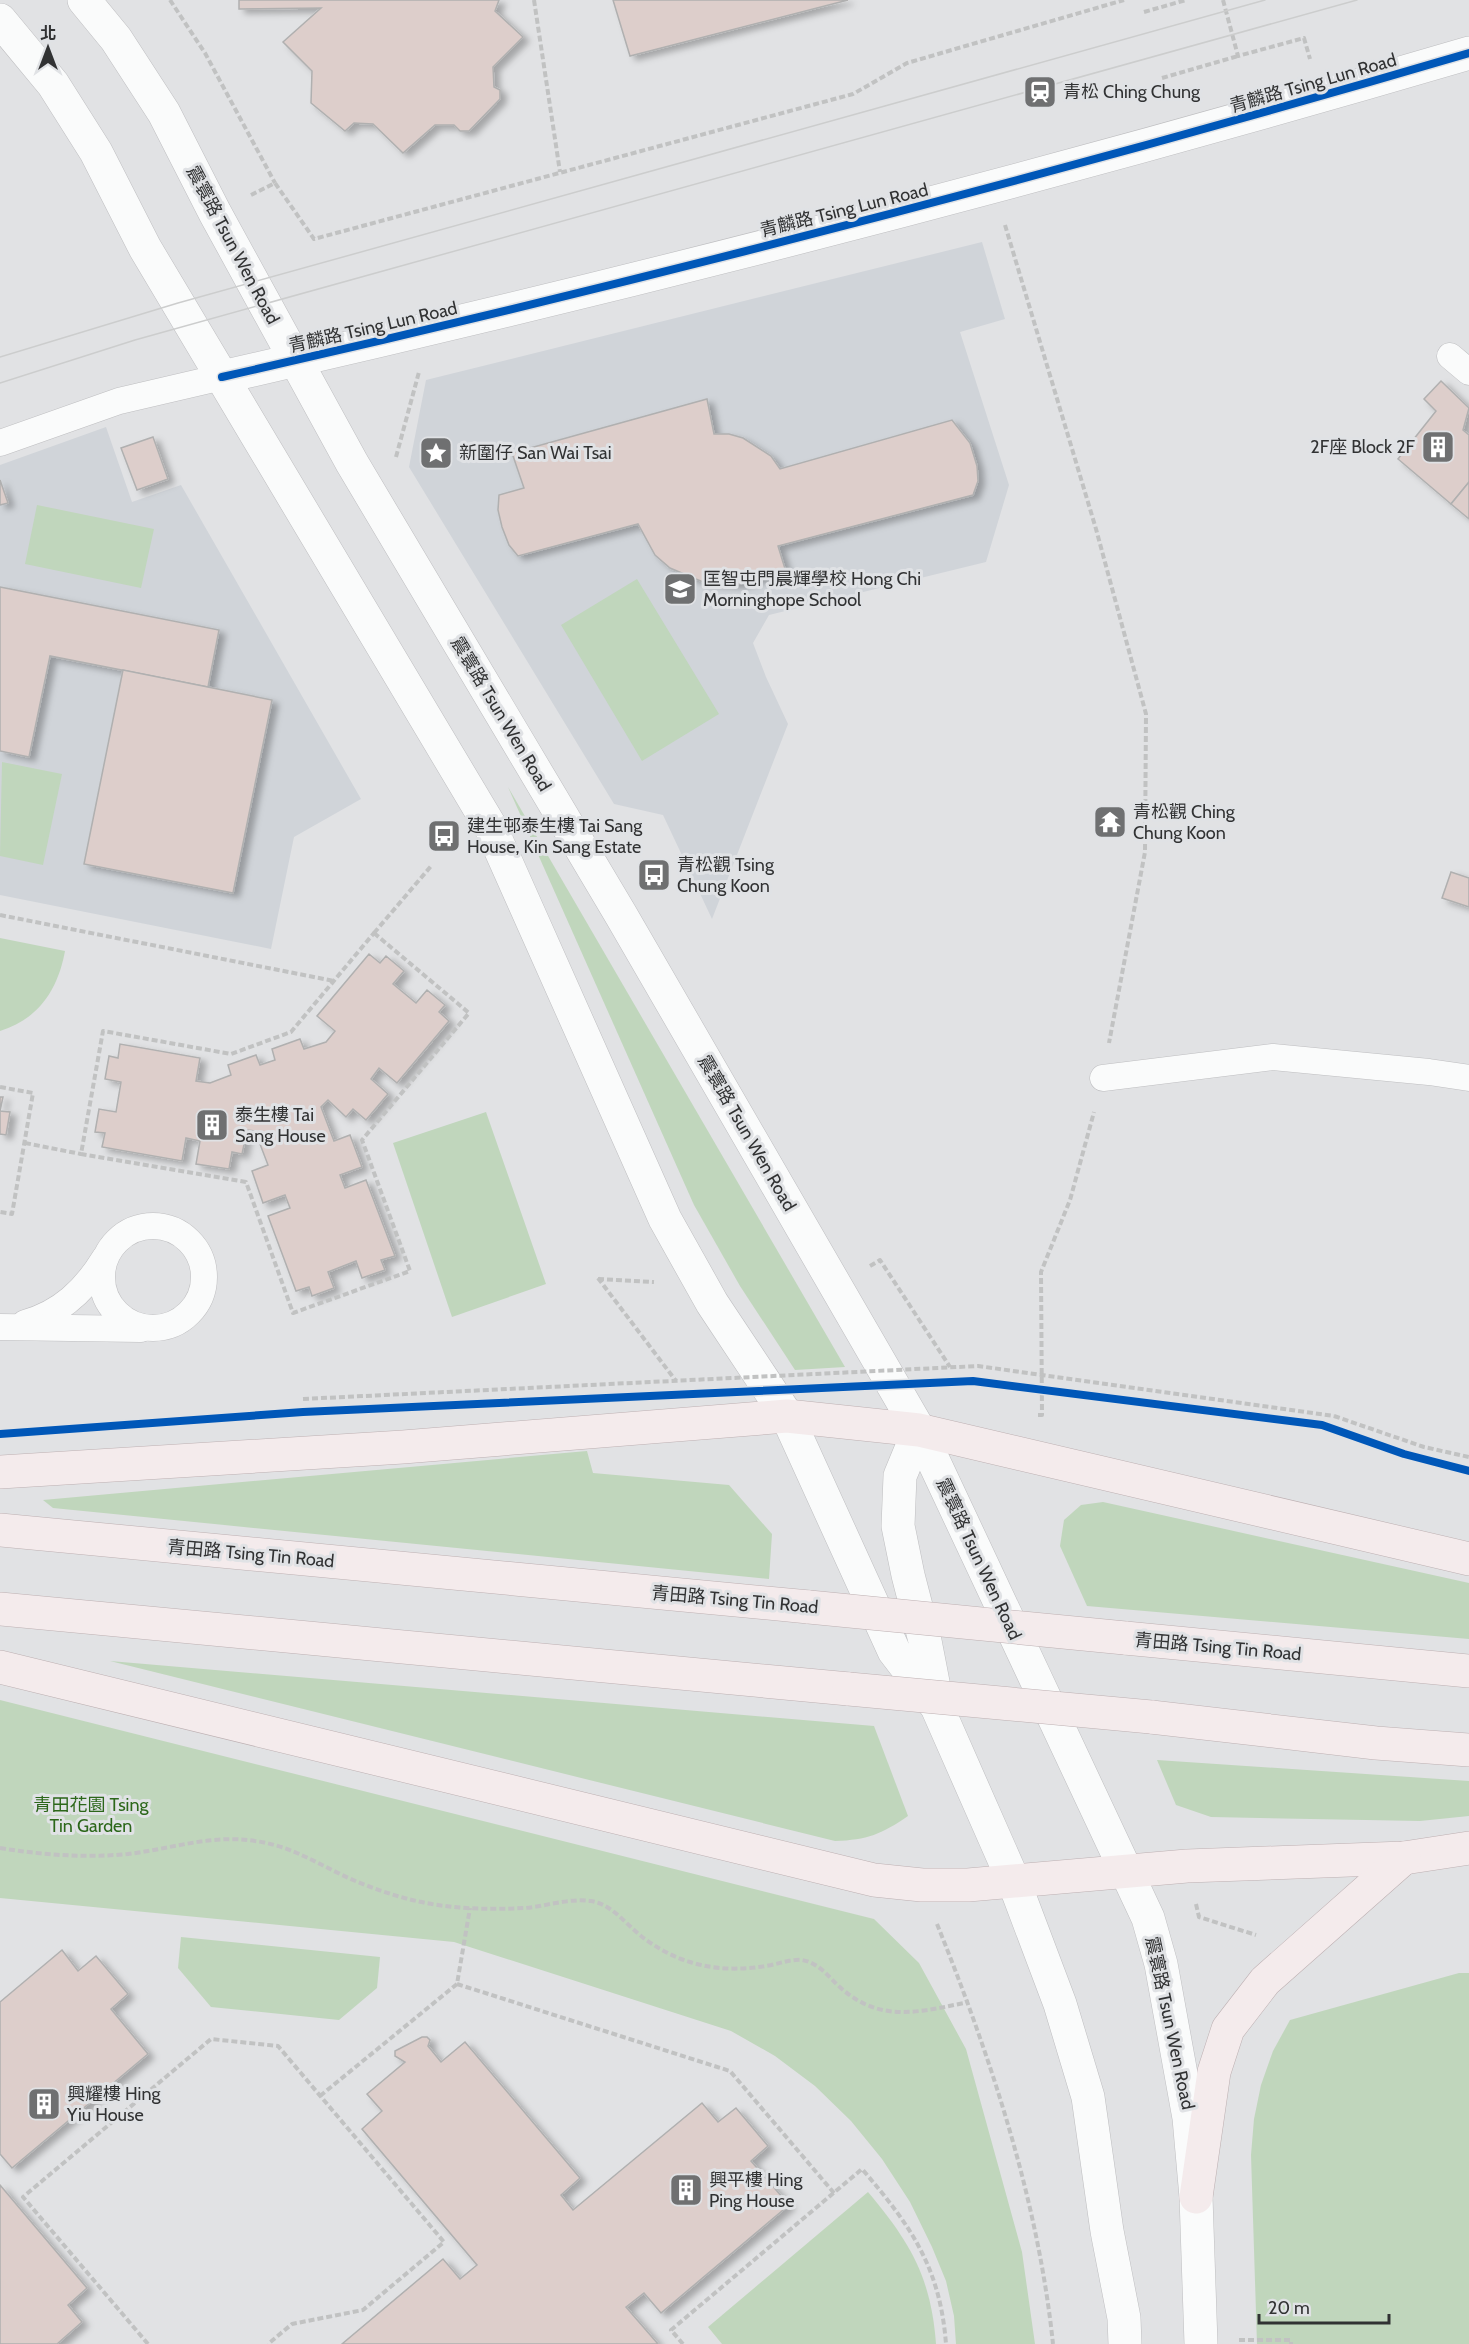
<svg xmlns="http://www.w3.org/2000/svg" width="1469" height="2344" font-family="Cabin,'Noto Sans TC',sans-serif">
<style>
.built{fill:#d0d4d9}
.green{fill:#c0d6bc}
.building{fill:#ddcecb;stroke:#b0b0b0;stroke-width:1.5;filter:url(#shadow)}
.lines{fill:none;stroke-linecap:round;stroke-linejoin:round}
.service-casing{stroke:#bebec0;stroke-width:27}
.tertiary-casing{stroke:#bebec0;stroke-width:34}
.secondary-casing{stroke:#bebec0;stroke-width:34}
.primary-casing{stroke:#bdb0b2;stroke-width:34}
.path{stroke:#c1c2c2;stroke-width:4;stroke-dasharray:6 3;stroke-linecap:butt}
.service{stroke:#fafbfb;stroke-width:26}
.tertiary{stroke:#fafbfb;stroke-width:33}
.secondary{stroke:#fafbfb;stroke-width:33}
.primary{stroke:#f4ebec;stroke-width:33}
.tram{stroke:#cccdcd;stroke-width:1.5}
.primary-bridge-casing{stroke:#bdb0b2;stroke-width:34;stroke-linecap:butt}
.path-bridge{stroke:#c1c2c2;stroke-width:4;stroke-dasharray:6 3;stroke-linecap:butt}
.primary-bridge{stroke:#f4ebec;stroke-width:33}
.cycleway-casing{stroke:#e0e2e5;stroke-width:11}
.cycleway{stroke:#0057b8;stroke-width:8}
.labels{text-anchor:middle;dominant-baseline:central;stroke-width:6;stroke-linejoin:round;paint-order:stroke}
.street-label{font-size:18px;fill:#313233;stroke:#e0e2e5}
.poi-label{font-size:18px;fill:#313233;stroke:#e0e2e5;text-anchor:start}
.park-label{font-size:18px;fill:#2c671a;stroke:#e0e2e5}
</style>
<defs>
<filter id="shadow"><feDropShadow dx="6" dy="4" stdDeviation="3" flood-color="#0004"/></filter>
</defs>
<rect width="100%" height="100%" fill="#e1e2e4"/>
<!-- built -->
<g class="built">
<path d="M982 242 1005 319 960 332 1009 485 986 562 769 615 753 643 766 677 788 724 712 919 663 815 614 804 409 467 426 380Z"/>
<path d="M106 427 132 502 181 485 361 799 294 837 271 949 0 895V465Z"/>
</g>
<!-- green -->
<g class="green">
<path d="M37 505 154 529 141 588 25 564Z"/>
<path d="M637 579 719 714 642 761 561 625Z"/>
<path d="M2 762 62 774 43 865 0 856Z"/>
<path d="M508 787 845 1367 795 1370 740 1286 694 1205Z"/>
<path d="M0 938 65 951C58 989 39 1019 0 1031Z"/>
<path d="M486 1112 546 1284 452 1317 393 1143Z"/>
<path d="M587 1451 593 1473 729 1485 772 1534 769 1579 53 1508 43 1500Z"/>
<path d="M1103 1502 1469 1583V1639L1087 1606 1060 1546 1064 1520 1081 1505Z"/>
<path d="M110 1661 874 1726 908 1816C882 1834 867 1840 835 1841Z"/>
<path d="M0 1700 874 1919 919 1963 966 2049 1022 2252 1035 2344H956L954 2316 946 2281 932 2247 910 2202 882 2159 851 2121 815 2086 775 2056 731 2031 454 1942 0 1898Z"/>
<path d="M1157 1760 1469 1781V1816L1420 1821 1211 1817 1176 1805Z"/>
<path d="M181 1937 380 1957 377 1988 339 2020 211 2007 178 1968Z"/>
<path d="M1459 1973H1469V2344H1257L1251 2155 1254 2119 1261 2085 1273 2051 1290 2020Z"/>
<path d="M868 2192C910 2242 931 2277 936 2344H722L708 2327Z"/>
</g>
<!-- building -->
<g class="building">
<path d="M239 0H499L495 11 523 37 493 67 494 87 500 90V99L469 131H460L454 125H435L403 153 373 124 354 123 345 131 311 103 312 71 283 42 321 8 239 9Z"/>
<path d="M613 0H848L630 56Z"/>
<path d="M1441 381 1469 408 1463 430 1469 435V482L1451 504 1398 459 1436 411 1424 399Z"/>
<path d="M707 399 714 434H729L743 438 771 456 780 469 952 420 970 443 977 466 978 481 973 495 778 546 786 572 739 584 703 582 670 568 655 555 638 524 518 556 509 545 502 527 498 510 499 495 524 488 512 453Z"/>
<path d="M153 437 168 479 137 490 121 448Z"/>
<path d="M0 480 8 503 0 505Z"/>
<path d="M1469 482V519L1451 504Z"/>
<path d="M0 587 219 630 208 687 50 656 29 757 0 751Z"/>
<path d="M123 670 272 700 233 893 84 864Z"/>
<path d="M1451 872 1469 878V907L1442 898Z"/>
<path d="M369 954 380 963 386 956 404 971 393 984 416 1003 427 990 445 1005 439 1012 449 1021 397 1083 379 1068 371 1079 388 1094 366 1120 353 1109 346 1117 328 1100 321 1107 334 1141 350 1135 362 1167 340 1175 345 1188 366 1180 395 1256 381 1260 385 1270 362 1278 356 1261 328 1272 334 1288 312 1296 309 1287 296 1291 268 1216 290 1208 285 1195 263 1203 252 1171 268 1165 255 1131 247 1130 242 1154 232 1152 229 1169 196 1164 200 1141 186 1138 182 1161 102 1147 105 1133 95 1132 99 1109 116 1112 121 1082 105 1079 109 1056 118 1058 120 1044 200 1058 196 1081 210 1083 231 1075 228 1065 256 1055 260 1065 275 1060 272 1049 300 1039 304 1049 326 1042 335 1031 317 1016Z"/>
<path d="M0 1097H3L0 1111 10 1112 6 1135 0 1134Z"/>
<path d="M62 1950 78 1971 96 1956 128 1994 111 2009 148 2054 12 2168 0 2154V2002Z"/>
<path d="M422 2037H427L430 2040 428 2046 441 2062 465 2042 580 2178 561 2195 573 2210 702 2103 718 2122 736 2108 768 2146 751 2161 789 2205 661 2313 644 2293 626 2307 658 2344H342L443 2259 460 2279 477 2265 362 2129 382 2111 367 2094 405 2062 395 2056V2051Z"/>
<path d="M0 2185 87 2288 68 2305 82 2322 57 2344H0Z"/>
</g>
<g class="lines">
<!-- service casing -->
<g class="service-casing">
<g id="service">
<path d="M1450 356 1469 372"/>
<path d="M0 443 119 401 222 377"/>
<path d="M1103 1078 1273 1057 1429 1072 1469 1078"/>
<circle cx="153" cy="1277" r="51"/>
<path d="M25 1323C61 1313 85 1290 104 1259"/>
<path d="M0 1327 141 1329"/>
</g>
</g>
<!-- tertiary casing -->
<g class="tertiary-casing">
<path id="tertiary" d="M222 377C641 282 1057 174 1469 53"/>
</g>
<!-- secondary casing -->
<g class="secondary-casing">
<g id="secondary">
<path d="M84 0 116 39 164 113 215 213 352 463 621 915 919 1430 1148 1918 1161 1964 1189 2118 1196 2197 1201 2344"/>
<path d="M0 20 53 84 96 152 145 248 490 826 665 1219 712 1303 787 1416 894 1651 937 1707 1014 1882 1060 2004 1088 2097 1107 2231 1124 2318 1125 2344"/>
<path d="M919 1430 900 1476 898 1526 908 1575 925 1641 937 1703"/>
</g>
</g>
<!-- primary casing -->
<g class="primary-casing">
<g id="primary">
<path d="M0 1472 403 1447 787 1416 919 1430 1469 1559"/>
<path d="M0 1530 809 1607"/>
<path d="M0 1609 849 1689"/>
<path d="M1125 1638 1469 1671"/>
<path d="M0 1667 874 1880 922 1885H968L1187 1866 1404 1858 1469 1848"/>
<path d="M1151 1717 1376 1743 1469 1750"/>
<path d="M1196 2197 1214 2072 1228 2029 1265 1981 1404 1858"/>
</g>
</g>
<!-- path -->
<g class="path">
<path d="M170 0 205 53 275 183"/>
<path d="M534 0 560 172"/>
<path d="M1223 0 1238 56 1304 38 1310 59"/>
<path d="M1144 12 1186 0"/>
<path d="M1162 78 1238 56"/>
<path d="M251 195 275 183 314 239 853 94 907 63 1124 0"/>
<path d="M1005 225 1096 529 1146 714 1145 852 1109 1043"/>
<path d="M396 457 419 372"/>
<path d="M0 915 334 981"/>
<path d="M374 933 469 1013 362 1140 410 1271 293 1313 246 1182 81 1154 103 1031 231 1054 291 1032Z"/>
<path d="M374 933 432 865"/>
<path d="M0 1087 33 1093 12 1214 0 1212"/>
<path d="M25 1143 81 1154"/>
<path d="M870 1266 880 1260 950 1367"/>
<path d="M598 1278 676 1381"/>
<path d="M598 1279 654 1282"/>
<path d="M1038 1415H1042L1041 1272 1070 1200 1094 1112"/>
<path d="M1334 1416 1424 1447 1469 1457"/>
<path d="M0 1848C43 1855 84 1858 128 1854 171 1849 211 1834 255 1841 286 1845 312 1860 340 1874 363 1885 388 1894 412 1900 449 1909 487 1910 525 1908 547 1906 569 1898 591 1901 611 1904 625 1923 641 1936 655 1947 673 1957 690 1962 715 1970 741 1970 766 1966 779 1964 789 1959 802 1960 820 1963 829 1978 842 1989 882 2024 923 2011 969 2002"/>
<path d="M1196 1904 1199 1917 1256 1935"/>
<path d="M937 1924C991 2058 1038 2200 1053 2344"/>
<path d="M457 1984 730 2071 834 2193"/>
<path d="M320 2096 457 1984 470 1908"/>
<path d="M1239 2340H1291V2344"/>
<path d="M148 2344 23 2197 211 2039 278 2046 444 2242 363 2310 292 2324 268 2344"/>
<path d="M683 2344 671 2330 862 2169C911 2226 940 2267 946 2344"/>
</g>
<!-- service -->
<use href="#service" class="service"/>
<!-- tertiary -->
<use href="#tertiary" class="tertiary"/>
<!-- secondary -->
<use href="#secondary" class="secondary"/>
<!-- primary -->
<use href="#primary" class="primary"/>
<!-- tram -->
<g class="tram">
<path d="M0 357 178 303 1265 0"/>
<path d="M0 383 135 340 1357 0"/>
</g>
<!-- primary-bridge casing -->
<g class="primary-bridge-casing">
<g id="primary-bridge">
<path d="M809 1607 1125 1638"/>
<path d="M849 1689 1151 1717"/>
</g>
</g>
<!-- path-bridge -->
<path class="path-bridge" d="M303 1399 978 1366 1334 1416"/>
<!-- primary-bridge -->
<use href="#primary-bridge" class="primary-bridge"/>
<!-- cycleway casing -->
<g class="cycleway-casing">
<g id="cycleway">
<path d="M222 377C641 282 1057 174 1469 53"/>
<path d="M0 1434 303 1412 973 1381 1322 1425 1404 1454 1469 1471"/>
</g>
</g>
<!-- cycleway -->
<use href="#cycleway" class="cycleway"/>
</g>
<!-- icons -->
<defs>
<g id="station-square" transform="scale(1.725)"><rect x="-9" y="-9" width="18" height="18" rx="4" fill="#6f7071" stroke="#e0e2e5"/><path d="M-3-6H3Q5-6 5-4V2Q5 4 3 4L4.5 6H3L1.5 4h-3L-3 6H-4.5L-3 4Q-5 4-5 2V-4Q-5-6-3-6ZM-3.5-4v3h7v-3ZM-3.5 1v1.5H-2V1ZM2 1v1.5H3.5V1Z" fill="#fff"/></g>
<g id="building-square" transform="scale(1.725)"><rect x="-9" y="-9" width="18" height="18" rx="4" fill="#6f7071" stroke="#e0e2e5"/><path d="M-4-6H4V6H1V3H-1V6H-4ZM-2.5-4.3h1.7v1.8h-1.7ZM.8-4.3h1.7v1.8H.8ZM-2.5-1h1.7V.8h-1.7ZM.8-1h1.7V.8H.8Z" fill="#fff"/></g>
<g id="sight-square" transform="scale(1.725)"><rect x="-9" y="-9" width="18" height="18" rx="4" fill="#6f7071" stroke="#e0e2e5"/><path d="M0-6L1.8-2.2L6-1.7L2.9 1.2L3.7 5.4L0 3.3L-3.7 5.4L-2.9 1.2L-6-1.7L-1.8-2.2Z" fill="#fff"/></g>
<g id="school-square" transform="scale(1.725)"><rect x="-9" y="-9" width="18" height="18" rx="4" fill="#6f7071" stroke="#e0e2e5"/><path d="M0-5L7-2L0 1L-7-2ZM-4 1L0 2.5L4 1V4Q0 6-4 4Z" fill="#fff"/></g>
<g id="temple-square" transform="scale(1.725)"><rect x="-9" y="-9" width="18" height="18" rx="4" fill="#6f7071" stroke="#e0e2e5"/><path d="M0-6L5-2H3V0L6.5 2.5H4V6H1.5V3h-3V6H-4V2.5H-6.5L-3 0V-2H-5Z" fill="#fff"/></g>
<g id="bus-square" transform="scale(1.725)"><rect x="-9" y="-9" width="18" height="18" rx="4" fill="#6f7071" stroke="#e0e2e5"/><path d="M-5-6H5V4H4V6H2V4H-2V6H-4V4H-5ZM-3.5-4V0h7V-4ZM-3.5 1.2v1.5H-2V1.2ZM2 1.2v1.5H3.5V1.2Z" fill="#fff"/></g>
</defs>
<g fill-rule="evenodd">
<use href="#station-square" x="1040" y="92"/>
<use href="#building-square" x="1438" y="447"/>
<use href="#sight-square" x="436" y="453"/>
<use href="#school-square" x="680" y="589"/>
<use href="#temple-square" x="1110" y="822"/>
<use href="#bus-square" x="444" y="836"/>
<use href="#bus-square" x="654" y="875"/>
<use href="#building-square" x="212" y="1125"/>
<use href="#building-square" x="44" y="2104"/>
<use href="#building-square" x="686" y="2190"/>
</g>
<g class="labels">
<!-- street labels -->
<g class="street-label">
<text transform="translate(1313 83) rotate(-16)">青麟路 Tsing Lun Road</text>
<text transform="translate(844 210) rotate(-14)">青麟路 Tsing Lun Road</text>
<text transform="translate(233 245) rotate(62)">震寰路 Tsun Wen Road</text>
<text transform="translate(373 327) rotate(-13)">青麟路 Tsing Lun Road</text>
<text transform="translate(501 714) rotate(59)">震寰路 Tsun Wen Road</text>
<text transform="translate(747 1133) rotate(60)">震寰路 Tsun Wen Road</text>
<text transform="translate(251 1554) rotate(5)">青田路 Tsing Tin Road</text>
<text transform="translate(979 1559) rotate(65)">震寰路 Tsun Wen Road</text>
<text transform="translate(735 1600) rotate(5)">青田路 Tsing Tin Road</text>
<text transform="translate(1218 1647) rotate(5)">青田路 Tsing Tin Road</text>
<text transform="translate(1170 2023) rotate(78)">震寰路 Tsun Wen Road</text>
</g>
<!-- poi labels -->
<g class="poi-label">
<text x="1063" y="92">青松 Ching Chung</text>
<text x="1415" y="447" text-anchor="end">2F座 Block 2F</text>
<text x="459" y="453">新圍仔 San Wai Tsai</text>
<text x="703" y="579">匡智屯門晨輝學校 Hong Chi<tspan x="703" dy="21">Morninghope School</tspan></text>
<text x="1133" y="812">青松觀 Ching<tspan x="1133" dy="21">Chung Koon</tspan></text>
<text x="467" y="826">建生邨泰生樓 Tai Sang<tspan x="467" dy="21">House, Kin Sang Estate</tspan></text>
<text x="677" y="865">青松觀 Tsing<tspan x="677" dy="21">Chung Koon</tspan></text>
<text x="235" y="1115">泰生樓 Tai<tspan x="235" dy="21">Sang House</tspan></text>
<text x="67" y="2094">興耀樓 Hing<tspan x="67" dy="21">Yiu House</tspan></text>
<text x="709" y="2180">興平樓 Hing<tspan x="709" dy="21">Ping House</tspan></text>
</g>
<!-- park labels -->
<g class="park-label">
<text x="91" y="1805">青田花園 Tsing<tspan x="91" dy="21">Tin Garden</tspan></text>
</g>
</g>
<!-- north arrow -->
<g transform="translate(48 48)" stroke="#e0e2e5" stroke-width="4.5" paint-order="stroke">
<path d="M0-4.5L10 22L0 15L-10 22Z" fill="#313233"/>
<text y="-9" font-size="16" font-weight="bold" text-anchor="middle" fill="#313233">北</text>
</g>
<!-- scale -->
<path d="M1259 2314v9h130v-9" fill="none" stroke="#313233" stroke-width="3"/>
<text x="1268" y="2314" font-size="18" fill="#313233" stroke="#e0e2e5" stroke-width="4.5" paint-order="stroke">20 m</text>
</svg>
